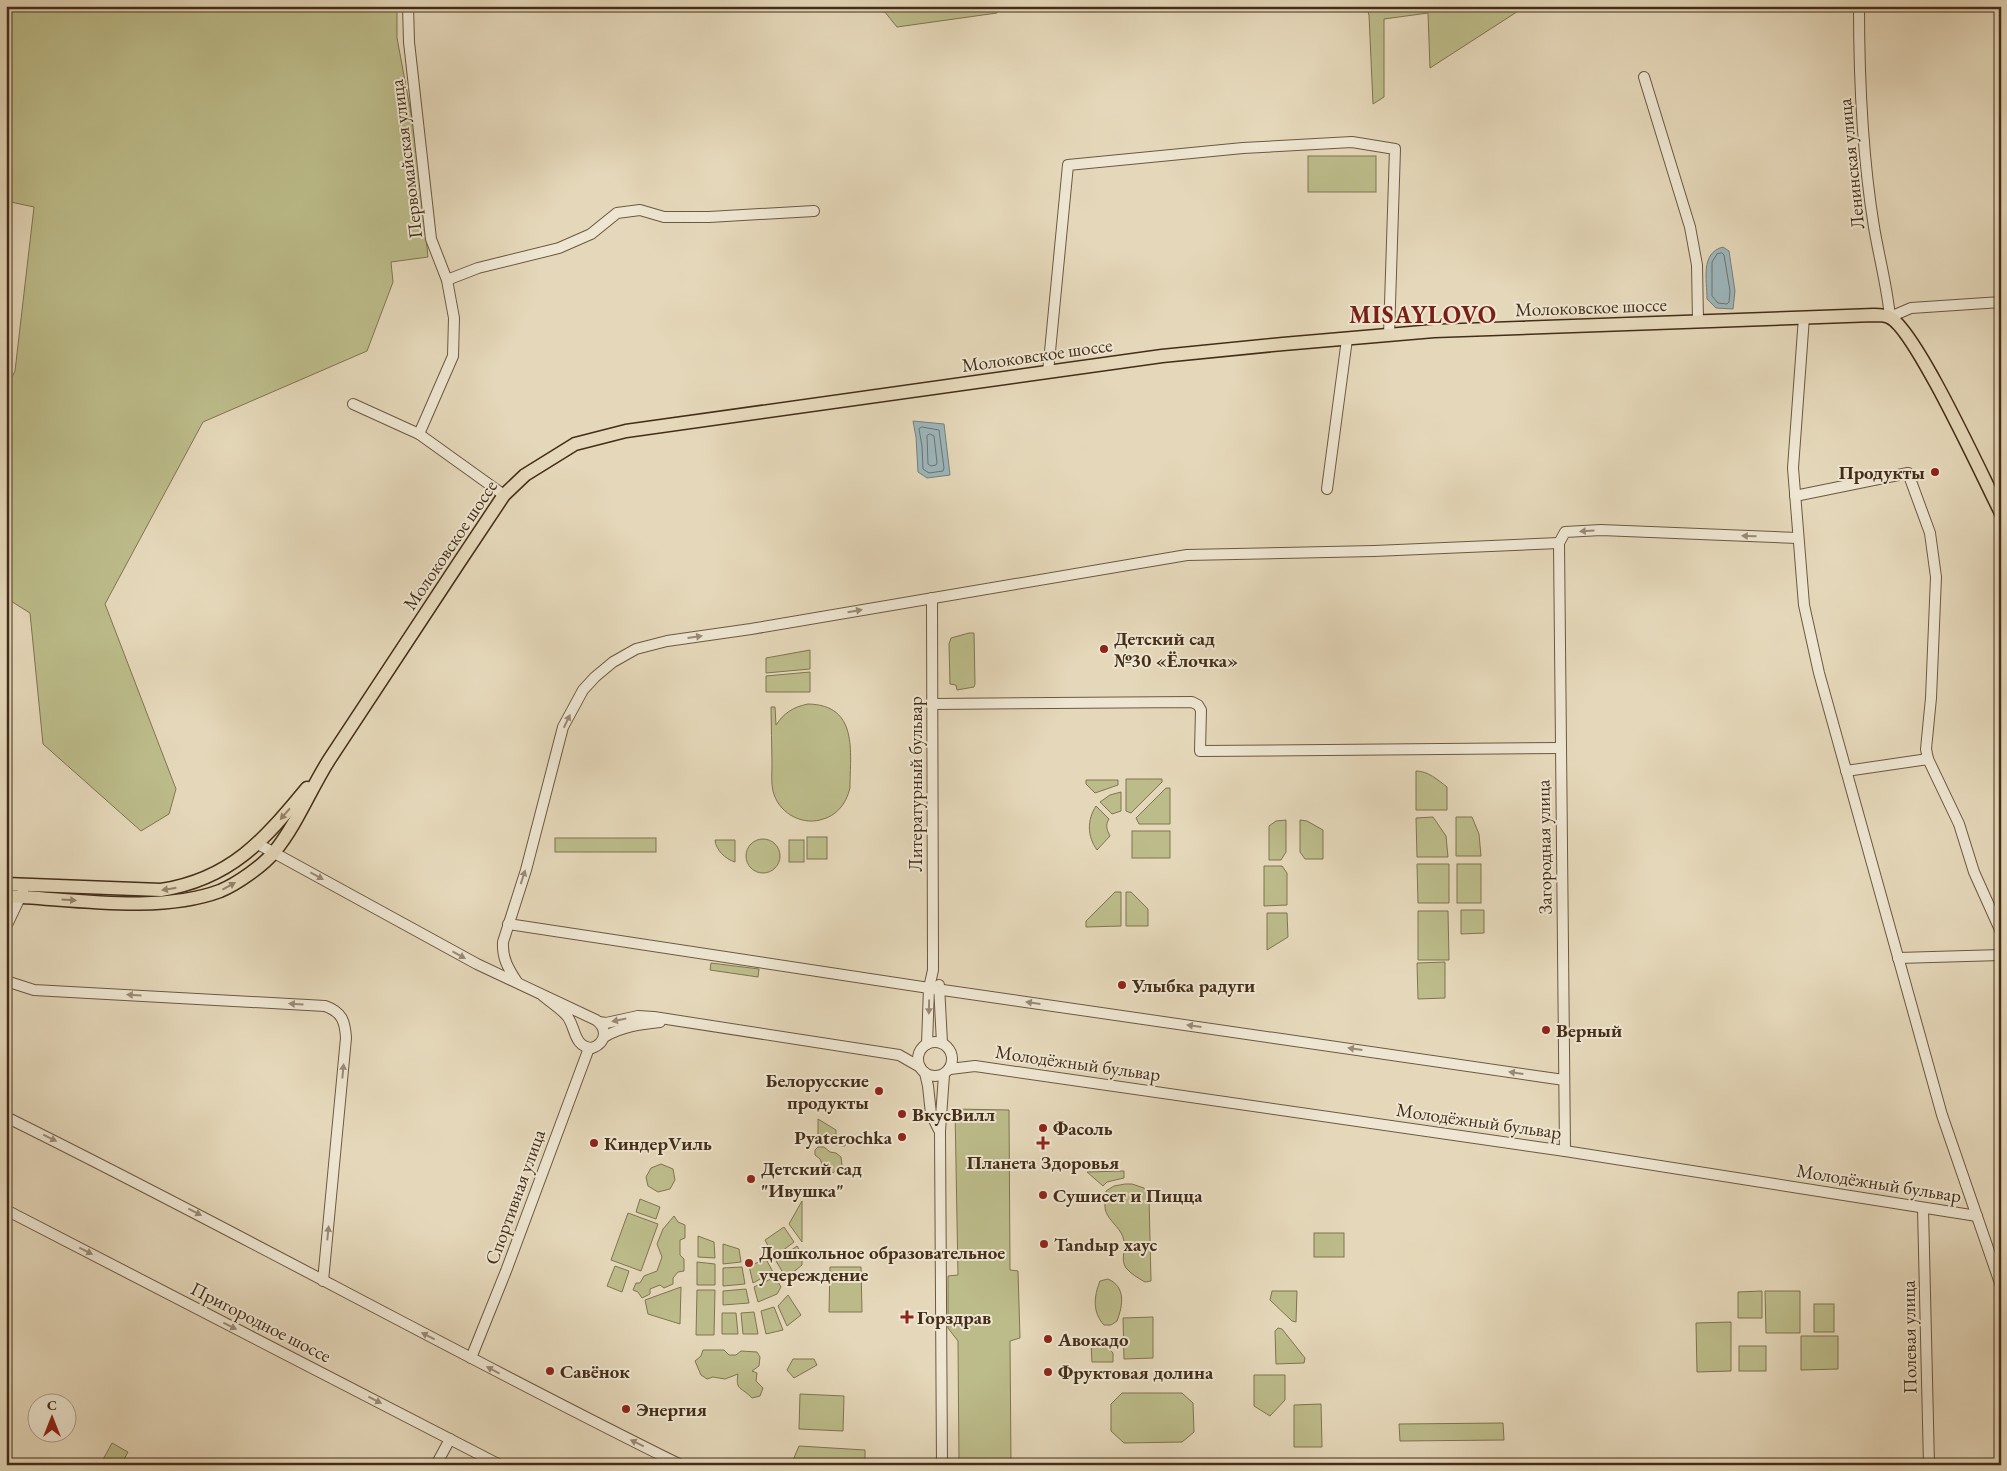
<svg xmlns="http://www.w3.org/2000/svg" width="2007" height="1471" font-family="'EB Garamond',serif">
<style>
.green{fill:#bcbc8a;stroke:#807451}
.water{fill:#9cb6bc;stroke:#797f7a}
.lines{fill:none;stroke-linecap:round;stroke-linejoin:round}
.shore{stroke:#70726a;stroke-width:1}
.minor-casing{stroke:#6c5840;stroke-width:12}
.major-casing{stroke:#442d18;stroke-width:15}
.minor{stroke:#eee6d2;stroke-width:10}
.major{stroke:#e5d8ba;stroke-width:12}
.oneway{fill:#998a75}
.oneway2{fill:#948269}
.poi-dot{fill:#8f2418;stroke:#eee6d2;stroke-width:2}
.labels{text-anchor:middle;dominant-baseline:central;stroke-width:4;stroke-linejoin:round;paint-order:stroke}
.street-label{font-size:19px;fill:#442d18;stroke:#eee6d2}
.poi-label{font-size:19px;font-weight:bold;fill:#442d18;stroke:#eee6d2;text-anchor:start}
.district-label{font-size:24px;font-weight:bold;letter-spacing:1px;fill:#7a1f14;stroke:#eee6d2}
</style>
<rect width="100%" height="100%" fill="#e5d8ba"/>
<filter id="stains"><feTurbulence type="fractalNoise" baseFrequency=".004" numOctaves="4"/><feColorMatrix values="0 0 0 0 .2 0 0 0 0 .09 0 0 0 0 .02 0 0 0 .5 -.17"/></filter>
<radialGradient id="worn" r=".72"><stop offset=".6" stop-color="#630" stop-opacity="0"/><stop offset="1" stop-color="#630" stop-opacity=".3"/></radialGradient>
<!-- green -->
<g class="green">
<path d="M6 6H397V38L416 140 428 257 391 262 393 282 367 351 203 422 105 604 176 789 169 814 141 831 43 744 30 613 6 598V390L15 371 34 207 6 201Z"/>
<path d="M880 6H997V13L897 27Z"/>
<path d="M1366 6H1526L1430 68 1428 13 1384 19V97L1373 104 1369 15Z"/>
<rect x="1308" y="156" width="68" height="36"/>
<path d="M969 633H974L975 684 974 687 957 690 956 685 950 684 949 644 951 638Z"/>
<path d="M810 650V669L766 673V658Z"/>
<path d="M810 672V692H766V676Z"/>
<path d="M808 704C859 705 850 752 850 788 846 804 837 816 820 820 800 825 778 812 773 791 771 783 772 773 772 764 772 745 771 726 771 707H775L776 725C784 713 793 707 808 704Z"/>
<path d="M1416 771C1428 771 1438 780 1447 787V810H1416Z"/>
<path d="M1126 779H1162V782L1131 813 1126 811Z"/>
<path d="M1086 780H1118V785L1095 793 1086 784Z"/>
<path d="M1166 788H1170V824H1139L1136 818Z"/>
<path d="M1121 792V811L1112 814 1100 802 1110 795Z"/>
<path d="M1096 806 1109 819C1105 825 1107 830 1110 836L1097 850C1087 836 1087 820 1096 806Z"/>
<path d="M1433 817 1446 836 1448 857H1417L1416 818Z"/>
<path d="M1456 817H1472L1479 834 1481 856H1456Z"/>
<path d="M1286 820V852L1281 860H1269V826L1276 821Z"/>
<path d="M1300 820 1307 821 1323 830V859H1305L1300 852Z"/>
<rect x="1132" y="831" width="38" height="27"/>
<rect x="807" y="837" width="20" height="22"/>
<rect x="555" y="838" width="101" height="14"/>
<circle cx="763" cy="856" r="17"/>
<path d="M715 840H735V862C725 859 716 850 715 840Z"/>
<rect x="789" y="840" width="15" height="22"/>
<path d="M1417 864H1449V903H1418Z"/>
<rect x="1457" y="864" width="24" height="39"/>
<path d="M1264 866H1282L1287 873V905L1264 906Z"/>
<path d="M1115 892H1121V926L1086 927V921Z"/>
<path d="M1126 892H1131L1148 909V926H1126Z"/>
<path d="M1461 910H1484V933L1461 934Z"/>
<path d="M1418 911H1448L1449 960H1418Z"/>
<path d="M1267 913H1287L1288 937 1267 950Z"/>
<path d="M1445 962V998L1418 999 1417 963Z"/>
<path d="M711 963 759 969 758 977 710 970Z"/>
<path d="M955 1109 1009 1110 1010 1270 1018 1271 1020 1338 1010 1341 1011 1465H959L958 1341 948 1328V1276L958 1275Z"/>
<path d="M818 1119 836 1130V1137H845V1146L835 1145 827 1140V1137H833V1135H818Z"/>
<path d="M818 1147H824L830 1152 836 1153 841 1157 842 1165 833 1173 825 1171 820 1159 815 1155V1150Z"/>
<path d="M661 1164 673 1169 675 1180 670 1189 658 1192 648 1186 646 1177 651 1168Z"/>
<path d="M1124 1171V1178L1107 1182 1103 1186 1087 1172Z"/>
<path d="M1125 1184H1132L1144 1188 1149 1197 1151 1281 1145 1282C1138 1278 1131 1274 1126 1268 1120 1259 1126 1251 1124 1241 1122 1229 1112 1224 1107 1214 1103 1208 1106 1198 1106 1191L1114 1186Z"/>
<path d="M640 1199 660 1207 656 1219 636 1212Z"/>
<path d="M802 1201V1242L789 1224Z"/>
<path d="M628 1213 658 1224 641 1271 611 1260Z"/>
<path d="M674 1216 678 1222 685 1225V1238L680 1240V1255L684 1259V1271L678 1272 673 1278V1284L664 1288 660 1285 650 1289V1294L642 1298 638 1292 633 1290 636 1283H640L644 1276 657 1271 662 1257 657 1244 663 1229Z"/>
<path d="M784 1227 794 1242 774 1257 765 1240Z"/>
<rect x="1314" y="1233" width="30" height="24"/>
<path d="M698 1236 714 1242 715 1258 698 1257Z"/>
<path d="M723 1244 739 1249 741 1262 723 1264Z"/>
<path d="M797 1246 802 1254V1265L786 1278 776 1261Z"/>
<path d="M766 1259 773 1272 753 1283 749 1266Z"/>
<path d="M697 1262 715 1264V1285H697Z"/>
<path d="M615 1266 629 1271 622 1292 607 1286Z"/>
<path d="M742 1267 745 1284 723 1286V1268Z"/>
<path d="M830 1267H861L862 1312H829Z"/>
<path d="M775 1277 781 1287 777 1294 758 1302 754 1287Z"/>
<path d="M1108 1279C1126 1287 1123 1305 1117 1321L1111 1325H1104C1092 1312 1094 1296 1100 1281Z"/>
<path d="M681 1287 680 1324 648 1314 645 1300Z"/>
<path d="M746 1289 749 1303 723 1305V1291Z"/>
<path d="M697 1290H715L714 1335H696Z"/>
<path d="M1272 1291H1297L1296 1322 1292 1321 1270 1300Z"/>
<path d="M1762 1291V1318H1738V1292Z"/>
<path d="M1765 1291H1800V1333H1766Z"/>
<path d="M788 1295 801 1315 787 1326 778 1306Z"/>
<rect x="1814" y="1304" width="20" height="28"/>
<path d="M774 1307 783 1330 766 1334 761 1311Z"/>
<path d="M754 1312 758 1334H743L741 1313Z"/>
<path d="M722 1313H736L738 1334H722Z"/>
<path d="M1153 1317V1358L1124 1359 1123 1318Z"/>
<path d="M1731 1322V1371L1697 1372 1696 1323Z"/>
<path d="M1278 1328 1282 1329 1305 1358 1304 1363 1276 1364 1275 1331Z"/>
<path d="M1801 1336H1838V1369L1801 1370Z"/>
<path d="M1104 1343 1113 1353V1362H1092L1091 1344Z"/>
<rect x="1739" y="1346" width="27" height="25"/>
<path d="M703 1350H724L729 1355H736L741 1351 757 1352 760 1357 759 1366 752 1371 757 1373 756 1381 763 1388 760 1396 752 1398C742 1387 735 1391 738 1374L725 1379 713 1377 707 1379 701 1375 695 1361 701 1356Z"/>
<path d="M793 1359H814L817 1365 794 1378 787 1370Z"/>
<path d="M1254 1375H1285V1400L1270 1416 1254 1406Z"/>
<path d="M1122 1393H1182L1193 1403 1194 1432 1182 1442 1124 1443 1111 1431V1404Z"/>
<path d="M800 1394 844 1396 843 1431 799 1429Z"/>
<path d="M1321 1404 1322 1447H1294V1405Z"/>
<path d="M1503 1423 1504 1440 1400 1441 1399 1424Z"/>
<path d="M112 1443 128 1452 121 1465H100Z"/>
<path d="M799 1446 865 1450V1465H791Z"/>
</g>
<!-- water -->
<g class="water">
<path d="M1723 247 1729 251 1735 291 1733 309 1716 308 1707 299C1707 280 1700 253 1723 247Z"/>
<path d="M913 421 944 424 950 475 927 478 918 472 916 437Z"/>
</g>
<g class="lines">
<!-- shore -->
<g class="shore">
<path d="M1722 253 1724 255 1730 291 1729 302 1727 304 1718 303 1712 296V262L1717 254Z"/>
<path d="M922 427 939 430 944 468 943 471 929 473 923 469 922 446 919 429Z"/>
<path d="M930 434 934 436 937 463 936 465 931 466 928 464 927 436Z"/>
</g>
<!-- minor casing -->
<g class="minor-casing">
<g id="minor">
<path d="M408 6 409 42 431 239 447 280 454 318 453 356 419 434"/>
<path d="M1859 6C1859 80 1862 154 1874 227 1879 257 1887 286 1890 317L1911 308 2001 302"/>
<path d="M1644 77 1690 227 1697 265 1698 321"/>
<path d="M447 280 478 268 559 248 591 234 617 213 640 210 664 217H709L814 211"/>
<path d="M1804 317 1793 468 1804 605 1819 673 1942 1115 2001 1286"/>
<path d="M1048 372 1068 165 1243 148 1352 142 1395 149 1389 335"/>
<path d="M353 404 419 434 504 495"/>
<path d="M1327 489 1347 339"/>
<path d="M1795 496 1908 473 1930 533 1936 577 1931 698 1926 749 1928 759"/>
<path d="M932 704 1192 702 1198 705 1201 710 1200 751 1561 748"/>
<path d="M1846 771 1928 759 1959 824 1974 872 2001 932"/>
<path d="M258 844 477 964 596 1020C608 1029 606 1043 592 1048 573 1047 576 1027 567 1016 560 1008 550 1002 542 995"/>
<path d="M508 924 929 988 1564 1080"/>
<path d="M6 927 23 891"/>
<path d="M1898 958 2001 955"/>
<path d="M6 981 34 990 325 1006C342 1012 345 1021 346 1038L323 1281"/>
<path d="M517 982C508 968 502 958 503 942L526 870 563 727 583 690 595 677 613 662 636 649 667 641 751 629 1187 555 1374 551 1559 543"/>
<path d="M939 985 942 1043"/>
<path d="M599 1022 606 1023 638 1016 654 1017 899 1055 920 1067"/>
<path d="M604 1037C621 1027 640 1024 660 1022"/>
<circle cx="935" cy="1059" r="17"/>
<path d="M927 1044 929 988 933 970 932 598"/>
<path d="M950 1069 975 1066 1565 1151 1977 1216"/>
<path d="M925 1073 928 1086 931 1114 939 1130"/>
<path d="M6 1117C233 1229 454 1353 681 1465"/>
<path d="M1565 1151 1559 543 1565 532 1601 530 1798 538"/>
<path d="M1923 1208 1929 1465"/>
<path d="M6 1210 500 1465"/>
<path d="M471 1358 506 1271 589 1048"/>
<path d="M436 1465 450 1439"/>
<path d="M942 1465 940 1131 944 1075"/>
</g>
</g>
<!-- major casing -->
<g class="major-casing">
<g id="major">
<path d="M6 884 161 890C231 879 264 840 307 788"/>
<path d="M6 896C73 899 158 914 220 891 237 884 264 865 275 851 297 824 310 790 329 760 387 672 445 583 504 495L525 475 575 444 626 431 1162 356 1283 344 1434 331 1874 315C1878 315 1885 315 1889 317 1915 328 1984 480 2001 513"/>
</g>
</g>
<!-- minor -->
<use href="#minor" class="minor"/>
<!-- major -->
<use href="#major" class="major"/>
</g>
<!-- one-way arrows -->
<defs><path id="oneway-solid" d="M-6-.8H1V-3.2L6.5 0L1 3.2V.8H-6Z" transform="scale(1.25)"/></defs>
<g class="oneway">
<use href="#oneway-solid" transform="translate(1587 531) rotate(176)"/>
<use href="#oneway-solid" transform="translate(1749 536) rotate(-178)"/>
<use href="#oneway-solid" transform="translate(855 611) rotate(-10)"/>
<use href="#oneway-solid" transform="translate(695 637) rotate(-8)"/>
<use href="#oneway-solid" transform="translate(567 721) rotate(-65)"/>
<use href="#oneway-solid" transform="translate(317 876) rotate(29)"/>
<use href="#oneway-solid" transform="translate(523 877) rotate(-72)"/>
<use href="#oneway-solid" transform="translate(459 955) rotate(29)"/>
<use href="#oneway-solid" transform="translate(134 995) rotate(-177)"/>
<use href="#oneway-solid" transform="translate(1033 1003) rotate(-172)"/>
<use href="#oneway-solid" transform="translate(296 1004) rotate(-177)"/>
<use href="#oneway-solid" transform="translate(929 1007) rotate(91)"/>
<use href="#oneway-solid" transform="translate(619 1020) rotate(168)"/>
<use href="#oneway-solid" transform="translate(1194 1026) rotate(-172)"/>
<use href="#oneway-solid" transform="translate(1355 1049) rotate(-172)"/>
<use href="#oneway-solid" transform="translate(343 1071) rotate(-85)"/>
<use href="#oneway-solid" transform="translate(1516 1073) rotate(-172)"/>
<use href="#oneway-solid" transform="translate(50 1138) rotate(26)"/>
<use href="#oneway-solid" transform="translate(195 1212) rotate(27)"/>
<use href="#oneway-solid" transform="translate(328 1233) rotate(-84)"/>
<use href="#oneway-solid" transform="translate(86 1251) rotate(27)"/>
<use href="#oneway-solid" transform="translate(230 1326) rotate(27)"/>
<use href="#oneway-solid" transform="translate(428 1336) rotate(-153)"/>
<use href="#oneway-solid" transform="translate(493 1370) rotate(-152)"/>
<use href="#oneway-solid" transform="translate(375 1400) rotate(27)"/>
<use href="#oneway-solid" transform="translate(637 1443) rotate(-154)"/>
</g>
<g class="oneway2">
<use href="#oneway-solid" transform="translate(285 814) rotate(131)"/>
<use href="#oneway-solid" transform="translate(229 886) rotate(-29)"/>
<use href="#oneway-solid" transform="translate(169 889) rotate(171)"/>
<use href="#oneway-solid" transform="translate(69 900) rotate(3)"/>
</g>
<!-- markers -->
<g class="poi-dot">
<circle cx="1935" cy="472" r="5"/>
<circle cx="1104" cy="649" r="5"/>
<circle cx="1122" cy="985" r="5"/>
<circle cx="1546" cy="1030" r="5"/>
<circle cx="879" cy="1091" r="5"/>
<circle cx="902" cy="1114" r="5"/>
<circle cx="1043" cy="1128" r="5"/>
<circle cx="902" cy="1137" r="5"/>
<circle cx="594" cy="1143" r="5"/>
<path d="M1040.5 1135.5h5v5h5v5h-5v5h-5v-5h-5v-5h5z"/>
<circle cx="751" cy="1179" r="5"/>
<circle cx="1043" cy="1195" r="5"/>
<circle cx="1044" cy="1244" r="5"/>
<circle cx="749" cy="1263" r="5"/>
<path d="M904.5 1309.5h5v5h5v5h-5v5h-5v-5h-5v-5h5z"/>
<circle cx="1048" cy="1339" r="5"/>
<circle cx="550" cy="1371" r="5"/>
<circle cx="1048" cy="1372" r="5"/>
<circle cx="626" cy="1409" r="5"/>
</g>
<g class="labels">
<!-- street labels -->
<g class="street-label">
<text transform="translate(406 159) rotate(-97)">Первомайская улица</text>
<text transform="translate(1851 164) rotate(-96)">Ленинская улица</text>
<text transform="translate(1591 307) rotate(-2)">Молоковское шоссе</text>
<text transform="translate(1037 355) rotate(-8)">Молоковское шоссе</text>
<text transform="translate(450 545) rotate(-56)">Молоковское шоссе</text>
<text transform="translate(915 784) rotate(-90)">Литературный бульвар</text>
<text transform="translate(1544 847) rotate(-91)">Загородная улица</text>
<text transform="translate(1078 1063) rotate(8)">Молодёжный бульвар</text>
<text transform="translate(1479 1121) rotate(8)">Молодёжный бульвар</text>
<text transform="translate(1879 1183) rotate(9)">Молодёжный бульвар</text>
<text transform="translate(515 1197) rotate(-70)">Спортивная улица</text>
<text transform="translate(261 1322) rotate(27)">Пригородное шоссе</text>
<text transform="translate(1909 1337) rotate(-91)">Полевая улица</text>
</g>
<!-- poi labels -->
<g class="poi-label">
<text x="1925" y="472" text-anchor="end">Продукты</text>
<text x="1114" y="638">Детский сад<tspan x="1114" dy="22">№30 «Ёлочка»</tspan></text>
<text x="1132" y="985">Улыбка радуги</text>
<text x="1556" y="1030">Верный</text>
<text x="869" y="1080" text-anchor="end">Белорусские<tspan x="869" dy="22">продукты</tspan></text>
<text x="912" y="1114">ВкусВилл</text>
<text x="1053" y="1128">Фасоль</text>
<text x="892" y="1137" text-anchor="end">Pyaterochka</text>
<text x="604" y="1143">КиндерVиль</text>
<text x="1043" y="1162" text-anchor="middle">Планета Здоровья</text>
<text x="761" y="1168">Детский сад<tspan x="761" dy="22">"Ивушка"</tspan></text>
<text x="1053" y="1195">Сушисет и Пицца</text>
<text x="1054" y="1244">Tandыр хаус</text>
<text x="759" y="1252">Дошкольное образовательное<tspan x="759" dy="22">учереждение</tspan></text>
<text x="917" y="1317">Горздрав</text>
<text x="1058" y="1339">Авокадо</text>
<text x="560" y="1371">Савёнок</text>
<text x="1058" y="1372">Фруктовая долина</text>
<text x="636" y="1409">Энергия</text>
</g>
<!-- district labels -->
<g class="district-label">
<text x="1423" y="314">MISAYLOVO</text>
</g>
</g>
<!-- margin -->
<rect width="2007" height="1471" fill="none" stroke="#e5d8ba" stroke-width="25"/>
<rect x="8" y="8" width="1992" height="1456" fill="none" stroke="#442d18" stroke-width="2.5"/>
<rect x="12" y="12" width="1982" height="1446" fill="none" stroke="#442d18"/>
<!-- north arrow -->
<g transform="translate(52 1418)"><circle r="24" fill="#eee6d2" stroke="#aa9c88"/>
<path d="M0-4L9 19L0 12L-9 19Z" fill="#8f2418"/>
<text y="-8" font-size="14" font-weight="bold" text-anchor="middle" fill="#442d18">С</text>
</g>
<rect width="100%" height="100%" filter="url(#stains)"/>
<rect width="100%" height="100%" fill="url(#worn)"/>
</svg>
